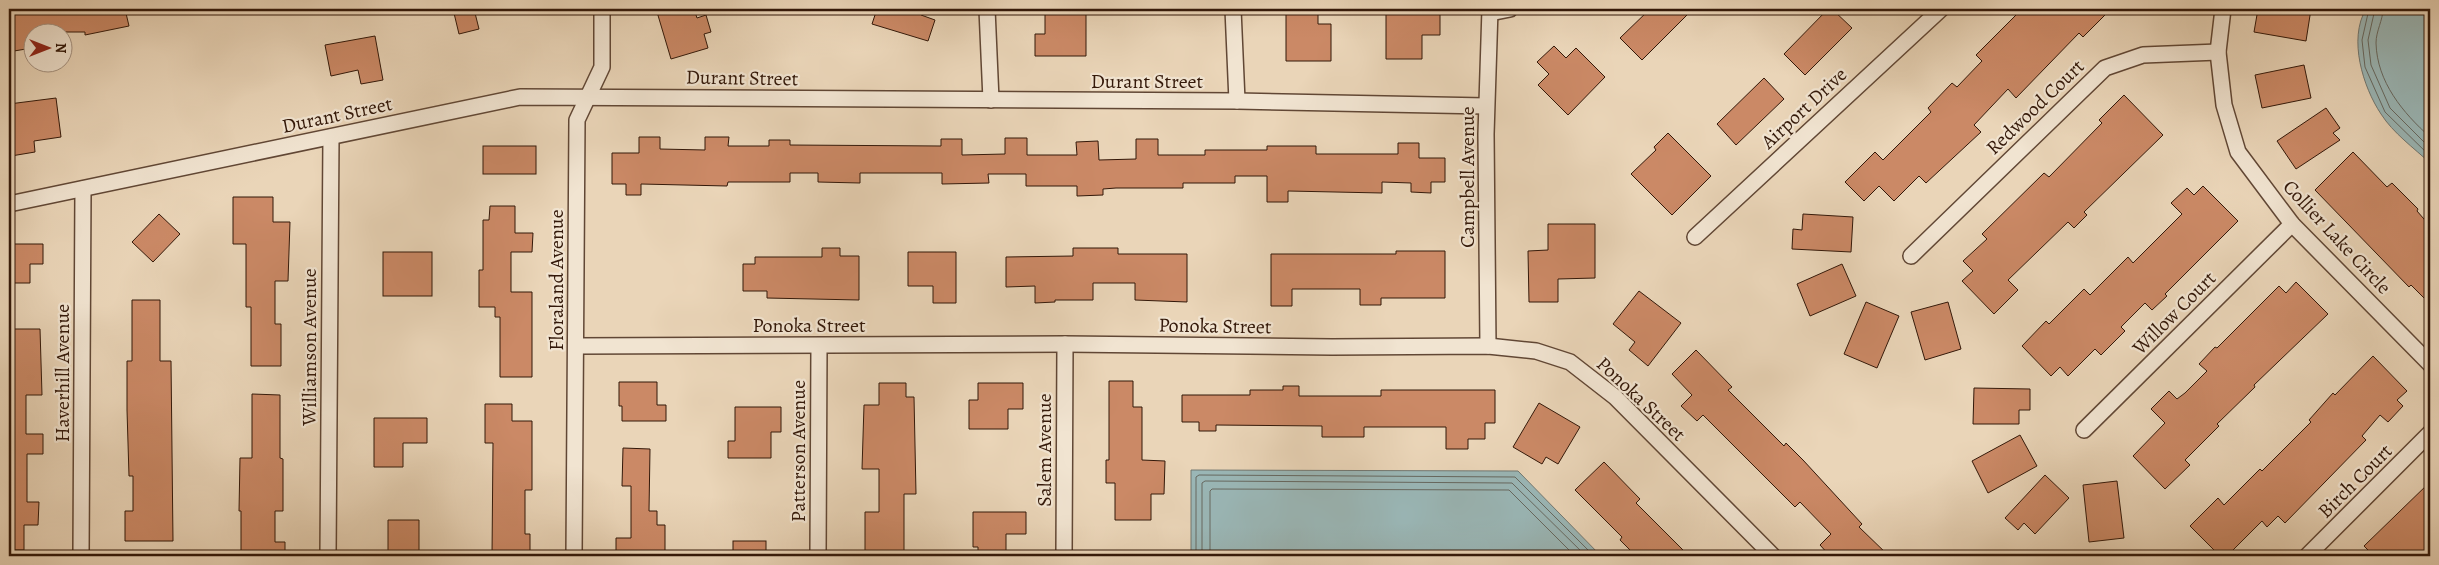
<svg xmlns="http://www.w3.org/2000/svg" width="2439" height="565" font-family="Alegreya,serif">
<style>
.water{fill:#9ab7b7;stroke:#717771}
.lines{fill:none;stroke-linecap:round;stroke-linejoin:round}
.shore{stroke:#666860;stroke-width:1}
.building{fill:#cb8966;stroke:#331809}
.street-casing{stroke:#614735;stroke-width:18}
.street{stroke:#f1e4d1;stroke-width:15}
.labels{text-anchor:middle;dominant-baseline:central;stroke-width:4.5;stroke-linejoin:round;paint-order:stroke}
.street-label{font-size:20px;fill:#331809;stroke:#f1e4d1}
</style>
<rect width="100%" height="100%" fill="#ead5b8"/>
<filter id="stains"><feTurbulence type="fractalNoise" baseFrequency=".004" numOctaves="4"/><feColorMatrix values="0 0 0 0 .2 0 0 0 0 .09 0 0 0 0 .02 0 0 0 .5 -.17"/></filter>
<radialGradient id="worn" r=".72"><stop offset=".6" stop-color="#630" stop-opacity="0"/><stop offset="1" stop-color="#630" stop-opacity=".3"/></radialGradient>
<!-- water -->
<g class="water">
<path d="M2366 9H2430V163C2414 148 2393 133 2381 114 2363 87 2348 39 2366 9Z"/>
<path d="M1191 470 1518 471 1601 556H1191Z"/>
</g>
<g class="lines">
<!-- shore -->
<g class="shore">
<path d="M2369 9 2362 40 2365 67 2385 112 2430 156"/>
<path d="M2375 9 2368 40 2371 65 2390 108 2430 148"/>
<path d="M2383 9C2383 20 2376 31 2376 43 2377 82 2403 113 2430 137"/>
<path d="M1196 556V477L1199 475 1515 477 1594 556"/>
<path d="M1202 556V483L1205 481 1512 483 1586 556"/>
<path d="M1210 556V491L1212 489 1509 490 1575 556"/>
</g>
</g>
<!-- building -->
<g class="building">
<path d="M9 9H125L129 26 85 35V32H32V48L14 51 9 27Z"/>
<path d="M453 9H474L479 29 459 34Z"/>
<path d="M669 9H694L697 18 706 15 711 32 704 34 708 48 671 59 657 12Z"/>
<path d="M877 9H923L921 15 935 20 928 41 872 24Z"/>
<path d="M1045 9H1086V56H1035V34H1045Z"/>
<path d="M1650 9H1693L1642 60 1620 38Z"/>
<path d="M1828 9H1832L1852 28 1805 75 1784 54Z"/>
<path d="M2022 9H2111L2083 37 2079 33 2016 98 2008 89 1974 125 1981 132 1926 183 1919 176 1894 201 1879 186 1864 201 1845 182 1875 152 1883 160 1931 112 1928 108 1952 83 1957 87 1982 61 1976 55Z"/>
<path d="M2258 9H2311L2306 41 2254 32Z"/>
<path d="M1286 12H1318V24H1331V61H1286Z"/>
<path d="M1386 14H1440V35H1422V59H1386Z"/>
<path d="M375 36 383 80 361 84 358 70 331 76 325 45Z"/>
<path d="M1554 46 1566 58 1576 48 1605 77 1568 115 1538 85 1549 74 1537 62Z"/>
<path d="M2304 65 2311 98 2262 108 2255 75Z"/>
<path d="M1764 78 1784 99 1736 145 1717 124Z"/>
<path d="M2124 95 2163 135 2084 212 2087 215 2074 228 2068 222 2008 280 2018 290 1994 314 1962 281 1973 271 1963 261 1987 239 1982 234 2044 173 2049 177 2102 123 2099 120Z"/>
<path d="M56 98 61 137 34 141 35 152 11 156 9 104Z"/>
<path d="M2326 108 2340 128 2333 133 2340 140 2296 169 2277 141Z"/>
<path d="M1668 133 1711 176 1672 215 1631 174 1656 150 1654 147Z"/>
<path d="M639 137H660V149L705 150V137H729L728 146H769V140H790V145L941 146V139H962V155L1005 154V138H1027V155H1077L1076 142 1098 141 1099 160 1136 159V139H1158V155H1205V150H1267V146H1316V154H1398V143H1419V158H1445V182H1431V193L1411 192V183L1382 182V193L1288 191V202H1267V176H1235V183H1183V188H1116L1103 189V195L1077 196V186H1026V174H988L989 183 942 184V173H860V183L818 182V173H790V182H728L727 186 641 184V195H626V184H612V153H639Z"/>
<rect x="483" y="146" width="53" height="28"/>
<path d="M2353 152 2387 187 2392 183 2418 209 2417 211 2430 226V304L2411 285 2409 287 2315 190Z"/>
<path d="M2203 186 2238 221 2165 294 2167 296 2152 310 2145 303 2121 327 2125 331 2101 355 2095 349 2068 376 2060 367 2051 376 2022 346 2046 321 2049 324 2084 289 2090 295 2128 257 2133 263 2182 214 2171 203 2187 188 2194 195Z"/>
<path d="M233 197H273V222H290L288 281H275V324H281V366H251V307H246V244H233Z"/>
<path d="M490 206H515V233H533L532 252H511V292H532V377H500V317H495V307H479V270H483V220H489Z"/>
<path d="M159 214 180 234 153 262 132 242Z"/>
<path d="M1803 214 1853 217 1851 252 1792 249 1793 229 1802 230Z"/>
<path d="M1548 224H1595V278L1558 279V302H1529L1528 251 1548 250Z"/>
<path d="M9 244H43V264H30V283H9Z"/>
<path d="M822 248H840V256H859V300L767 298V291H743V264H755V257H822Z"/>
<path d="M1073 248H1118V254H1187V302L1135 300V283H1093V300H1055V302L1035 303V286L1006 287V257L1073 256Z"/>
<path d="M1396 251H1445V298H1381V305H1360V289H1292V306H1271V254H1396Z"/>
<rect x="383" y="252" width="49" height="44"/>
<path d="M908 252H956V303H933V286H908Z"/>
<path d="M1842 264 1856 296 1810 316 1797 284Z"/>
<path d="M2296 282 2328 314 2254 385 2255 387 2217 424 2219 426 2185 460 2190 465 2165 489 2133 456 2165 423 2151 409 2169 391 2177 399 2185 393 2207 371 2199 364 2215 347 2217 348 2279 286 2286 293Z"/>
<path d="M1639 291 1681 323 1648 366 1629 350 1635 342 1613 324Z"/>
<path d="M132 300H160V361H171L173 541H125V511H133V476H129L127 410V361H132Z"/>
<path d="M1866 302 1899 316 1877 368 1844 354Z"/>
<path d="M1948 302 1961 349 1925 360 1911 312Z"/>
<path d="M9 329H40L42 395H26V434H43V454H27V502H39L38 525H24V550H9Z"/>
<path d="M1696 350 1732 387 1728 390 1784 446 1786 443 1803 460 1862 524 1859 527 1889 556H1830L1820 545 1831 534 1800 502 1795 507 1703 415 1697 421 1681 406 1692 395 1672 374Z"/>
<path d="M2373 356 2407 391 2397 400 2403 406 2388 422 2380 415 2362 436 2366 440 2285 523 2278 516 2267 527 2262 521 2227 556H2220L2190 526 2218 498 2224 505 2260 469 2262 471 2311 422 2309 420 2333 393 2335 395Z"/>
<path d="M1109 381H1133V407H1142V460L1165 461 1164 494H1151V520H1115V483H1106V460H1109Z"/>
<path d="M619 382H657V405H666V421H622V406H619Z"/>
<path d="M879 383H906V397H914L916 494H904V552H865V512H879V469H862L864 405H879Z"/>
<path d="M978 383H1023V409H1008V429H969V400H978Z"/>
<path d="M1283 386H1299V396H1381V390H1495V423H1485V439H1468V449H1446V427H1364V437H1322V426L1216 425V431H1199V422H1182V395H1250V390H1283Z"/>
<path d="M1974 388 2030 389V410H2019V424H1973Z"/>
<path d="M252 394 280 395V458L283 459V511H275V542H285V556H241V511H239L240 458H252Z"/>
<path d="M1539 403 1580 427 1558 464 1546 457 1542 464 1513 447Z"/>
<path d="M485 404H512V421H532V490H525V534H530V556H492L493 443H485Z"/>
<path d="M735 407H781V432H771V458H728V441H735Z"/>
<path d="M374 418H427V443H403V467H374Z"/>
<path d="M2020 435 2037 466 1988 493 1972 461Z"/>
<path d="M623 448 650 449 649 511H657V525H665V556H616V538H631V486H622Z"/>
<path d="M1604 462 1640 499 1636 503 1689 556H1636L1620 540 1622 537 1575 490Z"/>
<path d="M2045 475 2069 498 2035 534 2024 523 2018 530 2005 518Z"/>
<path d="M2117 481 2124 538 2089 542 2083 485Z"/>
<path d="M2430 482V556H2374L2364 546Z"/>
<path d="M973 512H1026V534H1006V556H978V547H973Z"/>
<path d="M388 520H419V555L388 556Z"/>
<rect x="733" y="541" width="33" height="15"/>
</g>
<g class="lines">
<!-- street casing -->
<g class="street-casing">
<g id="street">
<path d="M987 9 991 100"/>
<path d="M1233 9 1237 101"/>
<path d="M2223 9 2218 52 2224 105 2238 152 2292 224 2430 364"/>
<path d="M1490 13 1510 9"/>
<path d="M9 204 520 97 1237 101 1486 106"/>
<path d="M1695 237 1941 9"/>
<path d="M1911 256 2105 68 2143 55 2218 52"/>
<path d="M576 346 1065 344 1332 347 1488 346 1536 351 1570 362 1615 397 1773 556"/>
<path d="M1488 346 1486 134 1490 9"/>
<path d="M2084 430 2292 224"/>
<path d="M81 556 83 189"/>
<path d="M328 556 331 137"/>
<path d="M574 556 577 120 602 67V9"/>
<path d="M818 556 819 346"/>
<path d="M1064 556 1065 344"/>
<path d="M2307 556 2430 433"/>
</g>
</g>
<!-- street -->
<use href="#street" class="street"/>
</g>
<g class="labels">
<!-- street labels -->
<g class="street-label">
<text transform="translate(742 78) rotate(1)">Durant Street</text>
<text x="1147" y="81">Durant Street</text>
<text transform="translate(2035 107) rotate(-44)">Redwood Court</text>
<text transform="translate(1804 108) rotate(-43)">Airport Drive</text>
<text transform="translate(337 115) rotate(-12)">Durant Street</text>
<text transform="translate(1467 177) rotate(-90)">Campbell Avenue</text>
<text transform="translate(2337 237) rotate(47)">Collier Lake Circle</text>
<text transform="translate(556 280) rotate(-90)">Floraland Avenue</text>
<text transform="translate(2174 313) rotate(-45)">Willow Court</text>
<text x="809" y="325">Ponoka Street</text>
<text transform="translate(1215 326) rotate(1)">Ponoka Street</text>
<text transform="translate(309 347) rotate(-90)">Williamson Avenue</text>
<text transform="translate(62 373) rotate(-90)">Haverhill Avenue</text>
<text transform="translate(1641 399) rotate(43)">Ponoka Street</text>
<text transform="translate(1044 450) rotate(-90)">Salem Avenue</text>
<text transform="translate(798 451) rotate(-90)">Patterson Avenue</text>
<text transform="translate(2355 481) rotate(-45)">Birch Court</text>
</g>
</g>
<!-- margin -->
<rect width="2439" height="565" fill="none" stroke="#ead5b8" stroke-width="30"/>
<rect x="10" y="10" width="2419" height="545" fill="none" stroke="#331809" stroke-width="2.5"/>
<rect x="15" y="15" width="2409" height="535" fill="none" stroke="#331809"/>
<!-- north arrow -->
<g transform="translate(48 48) rotate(90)"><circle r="24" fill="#f1e4d1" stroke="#a59281"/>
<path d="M0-4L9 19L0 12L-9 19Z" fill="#8f2418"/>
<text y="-8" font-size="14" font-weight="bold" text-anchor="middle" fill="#331809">N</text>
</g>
<rect width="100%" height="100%" filter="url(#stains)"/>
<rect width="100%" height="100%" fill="url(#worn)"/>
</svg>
